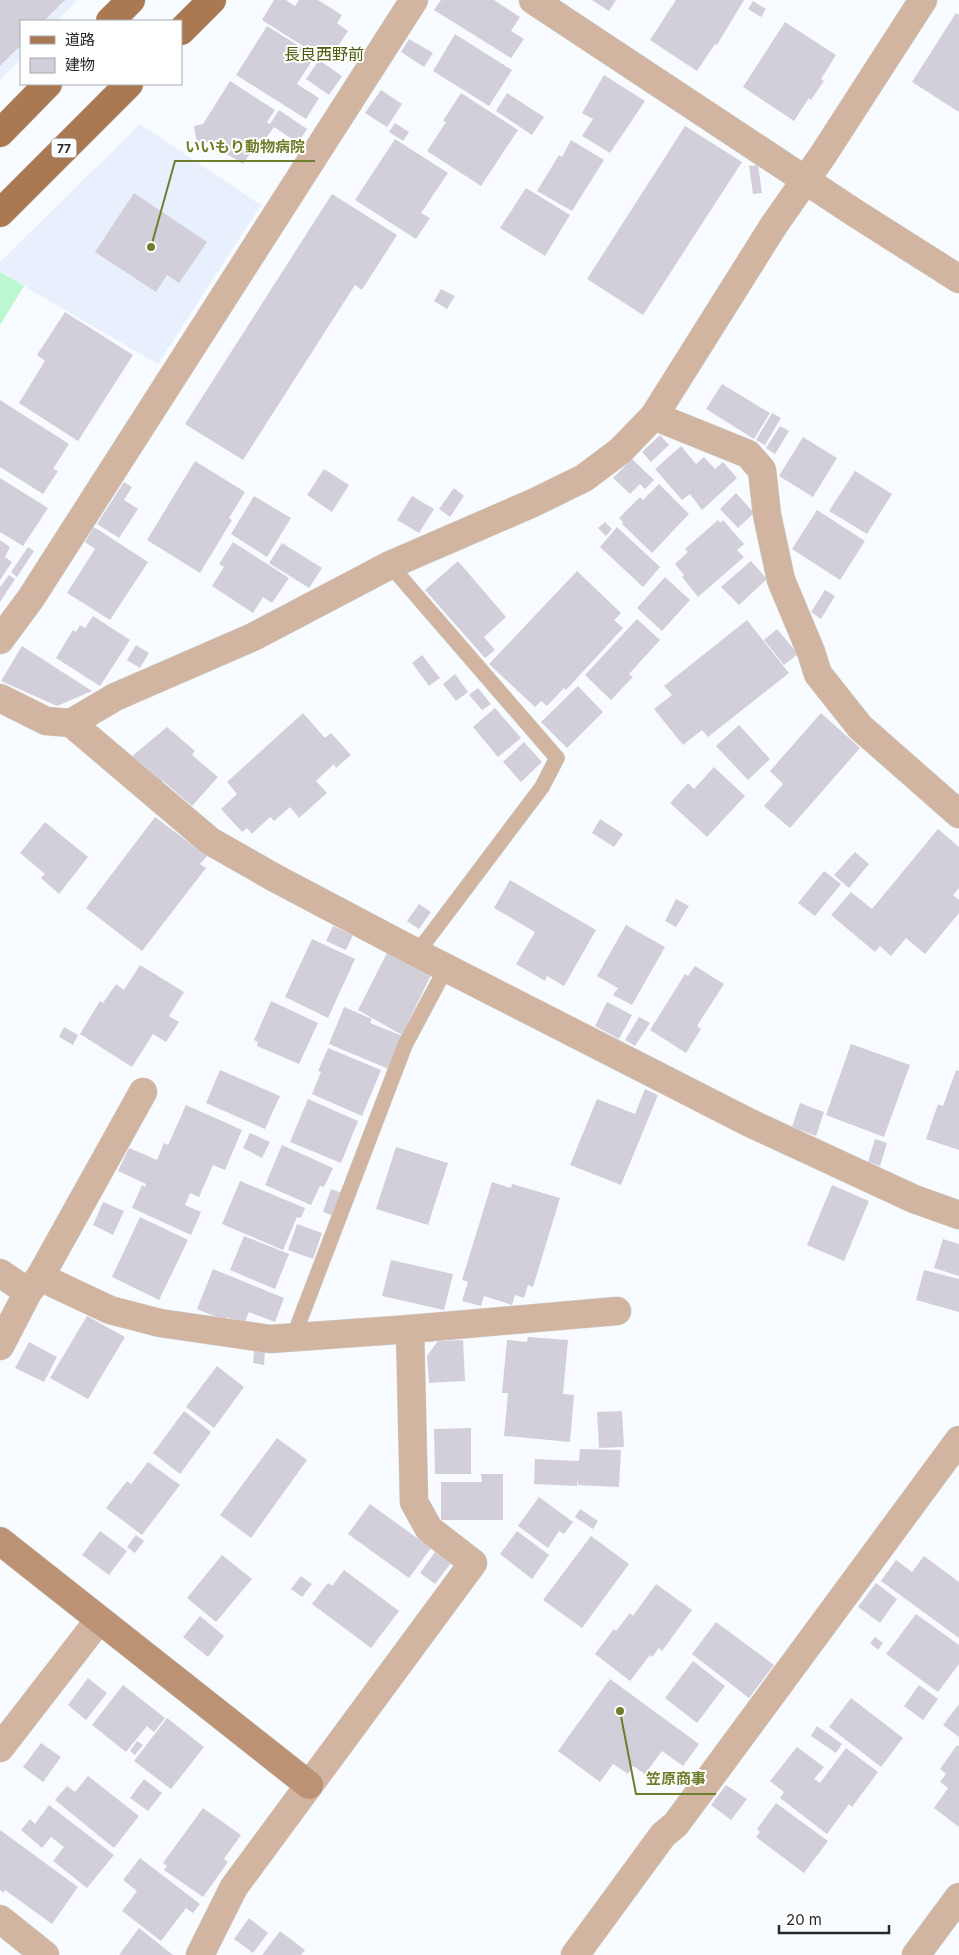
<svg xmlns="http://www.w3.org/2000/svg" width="959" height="1955" font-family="Inter,'Noto Sans JP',sans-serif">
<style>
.built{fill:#e8f0fe}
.green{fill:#bbf8d2}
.building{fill:#d3cfda}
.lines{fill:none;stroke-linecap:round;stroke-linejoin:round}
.lane-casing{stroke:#d2d5d9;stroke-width:16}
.street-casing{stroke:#d2d5d9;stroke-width:29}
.secondary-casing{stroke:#d2d5d9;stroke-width:29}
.primary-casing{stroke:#d2d5d9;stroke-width:29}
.lane{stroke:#d1b5a0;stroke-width:15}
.street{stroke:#d1b5a0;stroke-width:28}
.secondary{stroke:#bb9273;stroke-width:28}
.primary{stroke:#aa7952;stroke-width:28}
.labels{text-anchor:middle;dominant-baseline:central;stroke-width:4;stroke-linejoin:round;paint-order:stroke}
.shield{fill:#fff;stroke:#67686b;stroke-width:1}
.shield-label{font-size:12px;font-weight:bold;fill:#26282c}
.quarter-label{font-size:16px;fill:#4d5a09;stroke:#fff}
.leader{fill:none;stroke:#6e7e2c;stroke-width:2}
.callout-dot{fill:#6e7e2c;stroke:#fff;stroke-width:2}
.callout-label{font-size:15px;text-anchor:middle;font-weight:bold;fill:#6e7e2c;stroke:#fff;stroke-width:4;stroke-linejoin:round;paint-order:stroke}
</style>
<rect width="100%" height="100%" fill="#f8fbff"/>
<!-- built -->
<g class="built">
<path d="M0 0H77L57 21H21V58L0 80Z"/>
<path d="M140 124 261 205 158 364 0 272V262Z"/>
</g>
<!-- green -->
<path class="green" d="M0 272 24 286 0 325Z"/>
<!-- building -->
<g class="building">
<path d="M0 0H65L44 21H21V45L0 66Z"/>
<path d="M274 0H286L295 6 299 0H318L342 15 337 23 348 31 328 62 262 20Z"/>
<path d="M441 0H494L520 17 511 31 524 39 511 58 434 10Z"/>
<path d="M592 0H616L609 11Z"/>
<path d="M676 0H744L717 45 715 44 697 71 650 40Z"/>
<path d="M753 1 766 9 761 17 748 9Z"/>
<path d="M956 13 959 15V112L912 82Z"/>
<path d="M785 22 836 55 821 79 824 81 811 100 809 98 794 121 743 87Z"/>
<path d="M267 26 315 56 297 84 319 98 306 119 236 75Z"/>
<path d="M455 34 512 70 489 106 433 71Z"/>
<path d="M409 39 433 53 424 67 401 52Z"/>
<path d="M319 60 342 76 329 95 306 79Z"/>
<path d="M604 75 645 101 610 153 582 136 593 119 582 113Z"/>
<path d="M230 81 275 110 267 122 270 124 279 110 307 129 298 143 274 127 264 141 260 139 243 164 207 142 197 144 194 126 203 124Z"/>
<path d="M381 90 402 104 387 127 365 113Z"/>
<path d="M461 93 518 130 481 186 427 151 446 122 443 121Z"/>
<path d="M507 93 544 117 532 135 496 111Z"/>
<path d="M395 123 409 132 403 141 389 132Z"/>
<path d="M685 126 742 162 643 315 587 279Z"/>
<path d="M395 139 448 173 421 213 430 218 416 239 355 200Z"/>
<path d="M571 140 604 160 572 211 537 191 559 155 562 157Z"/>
<path d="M758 165 762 193 753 194 749 166Z"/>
<path d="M526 188 570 215 545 256 500 228Z"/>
<path d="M134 193 207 242 179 283 167 275 156 292 95 252Z"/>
<path d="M332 194 397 235 362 290 355 285 243 460 185 424Z"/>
<path d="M441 289 455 296 447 309 434 301Z"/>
<path d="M65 312 133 355 78 441 19 403 45 361 37 355Z"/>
<path d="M722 384 770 413 754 439 706 409Z"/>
<path d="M0 400 69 444 53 469 58 471 43 494 0 467Z"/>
<path d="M772 413 781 418 765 445 756 440Z"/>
<path d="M780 426 789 431 775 454 766 448Z"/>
<path d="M660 435 669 445 651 462 642 452Z"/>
<path d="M803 437 837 458 813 497 779 476Z"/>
<path d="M681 446 696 464 704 457 715 469 723 462 737 478 702 510 690 494 682 500 655 469Z"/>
<path d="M632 459 654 480 645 489 640 484 630 494 613 478Z"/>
<path d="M195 461 245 492 229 518 232 520 200 573 147 540Z"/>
<path d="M324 469 349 485 332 512 307 495Z"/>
<path d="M855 471 892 494 867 534 829 511Z"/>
<path d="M0 478 48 508 23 546 0 532Z"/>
<path d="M124 482 132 487 124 500 138 509 119 538 97 524Z"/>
<path d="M659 484 689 514 652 553 622 524 623 522 619 518 640 497 643 500Z"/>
<path d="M454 488 464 496 450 517 439 509Z"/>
<path d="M736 493 754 513 738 528 720 509Z"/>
<path d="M254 496 291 518 267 557 231 534Z"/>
<path d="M412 496 434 509 419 533 397 520Z"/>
<path d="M817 510 865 541 840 580 792 549Z"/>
<path d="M718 520 721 523 723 520 744 544 737 550 744 557 698 597 682 577 684 575 675 564 688 552 685 549Z"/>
<path d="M605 522 612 529 606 536 598 528Z"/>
<path d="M94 527 148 562 110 620 67 593 95 549 85 542Z"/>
<path d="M617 527 660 567 643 587 600 547Z"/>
<path d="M0 540 10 547 5 557 12 562 0 580Z"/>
<path d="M233 542 289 578 272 603 263 597 253 613 212 586 224 567 219 564Z"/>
<path d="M282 543 322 568 309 588 269 563Z"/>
<path d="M28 547 34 551 17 577 11 572Z"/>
<path d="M458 561 506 617 484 637 495 650 485 658 425 590Z"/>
<path d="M751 561 767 579 739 605 721 587Z"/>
<path d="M577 571 621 613 614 620 623 628 566 690 564 688 547 706 541 701 535 707 489 664Z"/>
<path d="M9 575 15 579 0 602V587Z"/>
<path d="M665 577 690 600 662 631 637 608Z"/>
<path d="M825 590 835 596 821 619 811 612Z"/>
<path d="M93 616 130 640 100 686 56 658 73 630 76 632 80 625 85 628Z"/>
<path d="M637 619 660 640 629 674 633 677 611 700 585 675Z"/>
<path d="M747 620 789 673 708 737 702 730 683 745 654 709 672 695 664 686Z"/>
<path d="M777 629 798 654 784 665 764 640Z"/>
<path d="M136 645 149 653 140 668 127 660Z"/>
<path d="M22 646 92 691 57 706 1 681Z"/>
<path d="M422 655 440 678 429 686 412 663Z"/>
<path d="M455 674 468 692 456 701 443 684Z"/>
<path d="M578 686 603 712 567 748 541 722Z"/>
<path d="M478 688 491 704 482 710 469 695Z"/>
<path d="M495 708 521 738 498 757 473 727Z"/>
<path d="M303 713 325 738 331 733 351 755 336 768 334 764 316 781 327 793 299 818 290 807 274 821 270 817 252 834 247 828 242 832 221 809 237 794 227 782Z"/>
<path d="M821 713 860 748 790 828 764 806 783 784 770 771Z"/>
<path d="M739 725 770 759 748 780 716 746Z"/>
<path d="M167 727 195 751 192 755 218 777 192 806 163 781 160 784 130 758Z"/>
<path d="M524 742 542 762 521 782 503 762Z"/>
<path d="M714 767 745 796 707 837 670 803 688 783 694 789Z"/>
<path d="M155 817 207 856 200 864 206 868 142 951 86 908Z"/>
<path d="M600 819 623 834 614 847 592 833Z"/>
<path d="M45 822 88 857 59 894 41 878 45 874 20 853Z"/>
<path d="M938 829 959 847V888L953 895 959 900V913L925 954 906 938 891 956 880 946 875 952 831 915 851 892 872 909Z"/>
<path d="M855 852 869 864 849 888 834 875Z"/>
<path d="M824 871 841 884 815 916 798 903Z"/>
<path d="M510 880 596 930 564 986 547 976 545 981 516 964 535 932 494 908Z"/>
<path d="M676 899 689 906 676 927 665 921Z"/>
<path d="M419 904 431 912 419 929 407 921Z"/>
<path d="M626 925 665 947 632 1005 613 995 618 988 597 976Z"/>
<path d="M333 926 353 935 346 950 326 941Z"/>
<path d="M312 939 355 959 328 1018 285 997Z"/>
<path d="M387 953 431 975 402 1035 358 1010Z"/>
<path d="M140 965 184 992 169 1016 179 1022 166 1042 153 1034 132 1067 80 1034 100 1001 103 1003 116 984 124 990Z"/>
<path d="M695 966 724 984 697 1026 701 1029 686 1053 650 1030 685 974 688 976Z"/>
<path d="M271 1001 318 1023 299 1064 257 1046 258 1042 254 1040Z"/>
<path d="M607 1002 632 1015 619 1039 595 1026Z"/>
<path d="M344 1007 372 1019 370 1023 405 1037 391 1070 329 1044Z"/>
<path d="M639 1017 650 1023 635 1046 625 1040Z"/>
<path d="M64 1027 78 1035 73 1045 59 1037Z"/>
<path d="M851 1044 910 1065 884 1137 826 1115Z"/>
<path d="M328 1048 381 1070 362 1116 312 1094 321 1072 318 1071Z"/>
<path d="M220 1070 280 1096 265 1129 206 1103Z"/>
<path d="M956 1070 959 1071V1150L926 1139 938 1104 943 1106Z"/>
<path d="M645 1089 658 1095 621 1185 570 1165 597 1099 635 1114Z"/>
<path d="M308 1099 358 1121 341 1163 290 1142Z"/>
<path d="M800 1103 824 1112 816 1136 792 1127Z"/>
<path d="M186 1105 242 1130 225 1170 213 1165 199 1197 190 1193 185 1205 201 1212 191 1235 132 1208 142 1185 145 1187 146 1184 118 1171 129 1148 157 1160 164 1143 168 1145Z"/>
<path d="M250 1133 270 1142 262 1158 243 1148Z"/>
<path d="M875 1139 887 1143 880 1166 868 1162Z"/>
<path d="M282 1145 333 1168 324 1187 320 1186 311 1205 265 1185Z"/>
<path d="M396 1147 448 1163 428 1225 376 1209Z"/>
<path d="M240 1181 305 1208 301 1218 297 1217 283 1250 222 1224Z"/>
<path d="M492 1182 511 1188 512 1184 560 1198 533 1287 528 1285 524 1298 515 1295 512 1305 484 1296 481 1306 462 1301 468 1282 462 1280Z"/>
<path d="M832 1185 869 1201 844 1261 807 1245Z"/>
<path d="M331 1189 342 1193 333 1216 323 1212Z"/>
<path d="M103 1202 124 1211 113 1235 93 1225Z"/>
<path d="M140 1217 188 1240 159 1300 112 1277Z"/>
<path d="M297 1224 322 1233 313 1259 288 1250Z"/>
<path d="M244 1236 289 1254 275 1289 230 1270Z"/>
<path d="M943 1239 959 1244V1276L934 1268Z"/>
<path d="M391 1260 453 1274 444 1310 382 1296Z"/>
<path d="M213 1269 284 1298 275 1322 249 1312 244 1324 227 1317 226 1321 197 1309Z"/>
<path d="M924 1270 959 1279V1312L916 1300Z"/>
<path d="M87 1316 125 1337 88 1399 50 1378Z"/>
<path d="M528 1337 568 1340 563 1394 574 1395 570 1442 504 1436 508 1393H502L507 1340 527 1342Z"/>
<path d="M463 1340 465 1381 429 1383 427 1356 438 1341Z"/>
<path d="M29 1342 57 1357 44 1382 15 1368Z"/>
<path d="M254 1350 265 1351 264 1365 253 1363Z"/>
<path d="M217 1366 244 1387 214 1428 186 1407Z"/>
<path d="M184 1411 211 1432 180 1474 153 1453Z"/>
<path d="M622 1411 624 1447 599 1448 597 1412Z"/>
<path d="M471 1428V1474H435L434 1429Z"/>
<path d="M277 1438 307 1460 251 1538 220 1515Z"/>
<path d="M580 1449 621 1450 619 1487 578 1485V1478L577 1486 534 1484 535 1459 579 1461Z"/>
<path d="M148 1462 180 1485 142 1535 106 1508 127 1481 131 1484Z"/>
<path d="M481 1474H503V1520H441V1482H482Z"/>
<path d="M539 1497 573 1522 564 1534 559 1531 548 1548 518 1526Z"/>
<path d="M370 1504 431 1548 409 1578 348 1534Z"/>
<path d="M580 1509 598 1521 593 1529 575 1517Z"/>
<path d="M100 1531 127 1551 109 1575 82 1555Z"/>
<path d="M517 1531 549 1555 532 1579 500 1554Z"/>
<path d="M136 1535 144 1541 135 1553 127 1547Z"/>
<path d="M591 1536 629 1564 582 1628 543 1600Z"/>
<path d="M435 1552 451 1563 435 1584 420 1573Z"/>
<path d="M222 1555 252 1579 216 1622 187 1598Z"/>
<path d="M924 1556 959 1582V1638L881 1581 896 1560 912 1572Z"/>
<path d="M344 1570 399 1611 371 1648 312 1604 328 1583 332 1586Z"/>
<path d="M301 1576 312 1584 302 1597 291 1589Z"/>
<path d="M876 1583 897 1599 880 1623 858 1607Z"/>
<path d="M656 1584 692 1610 662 1651 659 1648 652 1657 650 1655 630 1681 595 1654 614 1629 616 1631 630 1613 633 1616Z"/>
<path d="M916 1614 959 1645V1664L938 1692 886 1654Z"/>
<path d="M200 1616 224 1636 208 1657 183 1637Z"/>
<path d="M716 1622 774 1665 749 1698 692 1654Z"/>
<path d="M875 1637 883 1643 878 1650 870 1643Z"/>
<path d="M693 1661 725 1686 697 1723 665 1698Z"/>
<path d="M88 1678 107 1693 86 1720 68 1705Z"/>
<path d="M610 1679 699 1744 683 1766 662 1751 645 1774 633 1766 628 1774 613 1764 600 1782 558 1751Z"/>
<path d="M123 1685 165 1718 154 1732 147 1726 126 1752 92 1725Z"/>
<path d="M919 1685 938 1699 923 1720 904 1706Z"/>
<path d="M851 1698 903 1738 881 1767 829 1727Z"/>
<path d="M959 1704V1737L943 1725Z"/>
<path d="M167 1718 204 1747 171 1789 134 1761Z"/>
<path d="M817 1726 842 1744 836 1753 811 1736Z"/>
<path d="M137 1741 143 1745 135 1755 130 1751Z"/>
<path d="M41 1743 61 1757 43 1782 23 1767Z"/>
<path d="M957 1745 959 1746V1827L934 1808 948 1788 940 1782 946 1774 940 1769Z"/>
<path d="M797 1747 824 1767 814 1779 820 1783 846 1748 878 1772 852 1807 849 1804 827 1834 780 1798 784 1792 770 1781Z"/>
<path d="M88 1776 139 1816 114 1848 55 1800 67 1786 75 1792Z"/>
<path d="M144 1779 162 1793 148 1811 130 1798Z"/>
<path d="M726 1785 747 1799 731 1820 711 1805Z"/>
<path d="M776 1803 828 1841 804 1873 756 1837 760 1832 757 1829Z"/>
<path d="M49 1805 114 1855 87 1888 53 1861 64 1847 51 1837 42 1848 21 1830 30 1819 35 1824Z"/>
<path d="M203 1808 241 1835 224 1859 228 1862 203 1897 164 1870 167 1866 163 1863Z"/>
<path d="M0 1830 78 1887 52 1924 5 1890 3 1893 0 1890Z"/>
<path d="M140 1858 200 1904 193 1913 186 1908 161 1941 122 1911 137 1891 123 1880Z"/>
<path d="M249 1918 268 1933 253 1953 234 1939Z"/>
<path d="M139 1928 173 1955H119Z"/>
<path d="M280 1931 305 1950 301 1955H262Z"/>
</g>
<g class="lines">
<!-- lane casing -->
<g class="lane-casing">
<g id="lane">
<path d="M390 565 557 758 542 787 417 953"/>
<path d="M293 1338 405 1045 446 968"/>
</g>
</g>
<!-- street casing -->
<g class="street-casing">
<g id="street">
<path d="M533 0 855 213 959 279"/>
<path d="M654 416 748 454 762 470 767 515 781 580 811 652 818 674 860 727 959 814"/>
<path d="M0 640 31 598 414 0"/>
<path d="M0 698 46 721 71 723 115 697 253 637 390 565 533 503 584 478 620 451 654 416 774 225 823 155 923 0"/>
<path d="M71 723 210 841 275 878 417 953 750 1123 914 1199 959 1215"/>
<path d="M0 1273 28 1292 0 1346"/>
<path d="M40 1277 143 1092"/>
<path d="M28 1292 40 1277 110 1310 160 1323 270 1339 410 1329 617 1311"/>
<path d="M0 1748 99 1620"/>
<path d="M0 1919 45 1955"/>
<path d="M200 1955 234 1887 473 1563 429 1529 414 1502 410 1329"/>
<path d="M575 1955 663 1835 676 1824 959 1440"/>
<path d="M916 1955 959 1897"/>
</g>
</g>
<!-- secondary casing -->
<g class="secondary-casing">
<path id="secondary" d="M0 1541 309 1785"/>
</g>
<!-- primary casing -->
<g class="primary-casing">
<g id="primary">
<path d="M110 21 131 0"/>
<path d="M181 31 212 0"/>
<path d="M0 133 48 84"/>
<path d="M0 213 129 84"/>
</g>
</g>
<!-- lane -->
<use href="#lane" class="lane"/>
<!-- street -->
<use href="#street" class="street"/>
<!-- secondary -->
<use href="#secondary" class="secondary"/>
<!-- primary -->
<use href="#primary" class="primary"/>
</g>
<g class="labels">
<!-- shield labels -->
<rect class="shield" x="51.5" y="138.5" width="25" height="19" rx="4"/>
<g class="shield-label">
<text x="64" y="148">77</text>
</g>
<!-- quarter labels -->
<g class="quarter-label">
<text x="324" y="54">長良西野前</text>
</g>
</g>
<!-- callouts -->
<path class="leader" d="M151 247L175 161H315M620 1711L636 1794H716"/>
<g class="callout-dot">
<circle cx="151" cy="247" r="5"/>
<circle cx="620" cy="1711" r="5"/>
</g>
<g class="callout-label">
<text x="245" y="152">いいもり動物病院</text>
<text x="676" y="1784">笠原商事</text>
</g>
<!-- legend -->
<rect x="20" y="20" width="162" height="65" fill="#ffffff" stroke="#a8a9ab"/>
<rect x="30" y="36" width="25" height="8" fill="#aa7952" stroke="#a8a9ab"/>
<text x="65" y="45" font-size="15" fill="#26282c">道路</text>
<rect x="30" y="58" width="25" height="15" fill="#d3cfda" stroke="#a8a9ab"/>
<text x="65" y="70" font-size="15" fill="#26282c">建物</text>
<!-- scale -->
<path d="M779 1925v8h110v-8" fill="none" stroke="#26282c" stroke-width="2.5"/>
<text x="786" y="1925" font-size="15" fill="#26282c" stroke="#ffffff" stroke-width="4" paint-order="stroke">20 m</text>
</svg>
